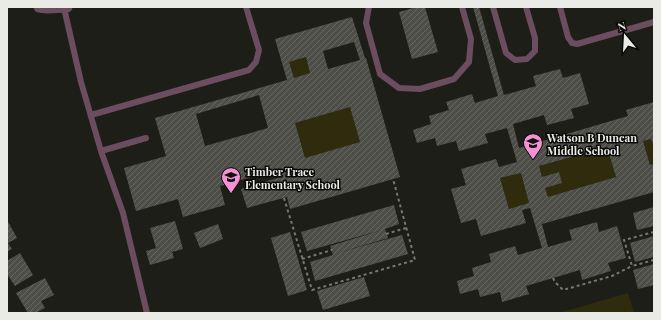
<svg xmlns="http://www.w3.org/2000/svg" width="661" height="320" font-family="'Playfair Display',serif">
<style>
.green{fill:#2e2c0c}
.building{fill:url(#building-hatch);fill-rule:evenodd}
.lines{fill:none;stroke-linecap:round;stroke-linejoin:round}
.path{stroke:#777773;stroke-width:2;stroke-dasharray:3 3;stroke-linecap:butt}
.service{stroke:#6c4d60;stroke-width:6}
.minor{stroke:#6c4d60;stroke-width:11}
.labels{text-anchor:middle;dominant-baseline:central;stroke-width:3;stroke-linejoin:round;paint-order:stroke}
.poi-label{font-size:11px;font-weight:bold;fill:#eaeae7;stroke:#080806;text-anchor:start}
</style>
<defs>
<pattern id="building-hatch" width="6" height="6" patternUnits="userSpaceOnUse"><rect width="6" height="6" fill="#4e4e48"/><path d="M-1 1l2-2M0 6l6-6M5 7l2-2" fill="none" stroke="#686862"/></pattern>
</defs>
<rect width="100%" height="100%" fill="#1e1e19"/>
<!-- green -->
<g class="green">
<path d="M306 57 310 73 294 78 289 62Z"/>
<path d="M350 107 360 142 305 158 295 123Z"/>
<path d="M651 139 654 148V164L650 165 643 141Z"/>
<path d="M607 147 616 177 548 197 545 188 562 183 559 172 542 177 539 166Z"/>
<path d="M521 173 529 203 509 209 500 178Z"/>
<path d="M628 293 634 313H559Z"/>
</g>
<!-- building -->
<g class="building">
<path d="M417 7H425L438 52 412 59 399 12Z"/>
<path d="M473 7H479L504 95 536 86 533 76 560 69 563 78 580 73 589 104 571 109 574 118 547 125 544 115 513 124 519 148 628 116 626 110 654 102V147L651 139 643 141 650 165 654 164V192L542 224 548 247 572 240 569 230 597 222 599 232 617 226 626 258 608 263 611 271 582 280 580 270 526 286 529 294 502 302 500 292 480 297 478 289 460 294 457 281 474 276 472 268 491 262 489 254 515 246 518 255 542 248 530 208 522 210 526 223 481 236 476 219 461 223 451 189 466 185 461 169 496 159 499 167 517 162 507 128 485 134 488 143 459 151 456 141 437 146 435 138 417 143 413 130 431 124 429 116 449 110 446 102 472 94 475 103 498 96ZM607 147 616 177 548 197 545 188 562 183 559 172 542 177 539 166ZM521 173 529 203 509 209 500 178Z"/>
<path d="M352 17 365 58H366L400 177 290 209 287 197 247 208 241 189 281 177 279 169 220 186 225 205 183 217 178 199 136 211 124 168 166 156 155 118 287 80 275 39ZM354 42 360 60 328 69 323 51ZM306 57 310 73 294 78 289 62ZM259 95 268 128 205 146 196 114ZM350 107 360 142 305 158 295 123Z"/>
<path d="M394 205 399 224 385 229 388 238 337 253 402 235 408 254 315 281 310 262 333 255 330 246 382 230 307 251 301 232Z"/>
<path d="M654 207V226L637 230 633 213Z"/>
<path d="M7 220 17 238 8 243 12 249 7 252Z"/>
<path d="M175 221 183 249 172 252 174 258 150 265 146 251 156 248 150 228Z"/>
<path d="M218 224 223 239 200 248 194 233Z"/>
<path d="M290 232 307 290 288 296 271 238Z"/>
<path d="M654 236V257L635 262 630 243Z"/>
<path d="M20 253 33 275 15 286 7 274V261Z"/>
<path d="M654 264V285L638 289 633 270Z"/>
<path d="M364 277 370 296 323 310 317 291Z"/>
<path d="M45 278 54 295 41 301 45 308 35 313H28L16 293Z"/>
</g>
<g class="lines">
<!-- path -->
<g class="path">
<path d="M284 198 312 290 415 260 393 179"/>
<path d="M654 232 624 240 632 266 654 260"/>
<path d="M386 234 406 228"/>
<path d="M302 259 332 250"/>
<path d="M553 278 555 282 563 290 612 276 632 266"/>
</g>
<!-- service -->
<g class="service">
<path d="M369 7 366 23 380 74 399 88 420 89 454 79 469 62 471 39 462 7"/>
<path d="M493 7 506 53 515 60 527 59 535 51V38L526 7"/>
<path d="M560 7 568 37 572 43 577 44 654 22"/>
<path d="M64 8 81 82 101 151 123 213 147 313"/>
<path d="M91 115 249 70 256 62 259 50 246 7"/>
<path d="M101 151 146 138"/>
</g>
<!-- minor -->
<path class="minor" d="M39 7 47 8 67 7"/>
</g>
<!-- icons -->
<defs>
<g id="school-pin" transform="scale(1)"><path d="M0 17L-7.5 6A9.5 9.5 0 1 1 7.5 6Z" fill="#f591d2" stroke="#080806"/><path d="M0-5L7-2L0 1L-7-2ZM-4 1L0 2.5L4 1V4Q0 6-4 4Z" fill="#111"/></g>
</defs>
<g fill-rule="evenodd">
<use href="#school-pin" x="533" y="143"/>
<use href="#school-pin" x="231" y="177"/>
</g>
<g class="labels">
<!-- poi labels -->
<g class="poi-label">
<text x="547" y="137">Watson B Duncan<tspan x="547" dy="13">Middle School</tspan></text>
<text x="245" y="171">Timber Trace<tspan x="245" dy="13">Elementary School</tspan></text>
</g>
</g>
<!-- border -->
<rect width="661" height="320" fill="none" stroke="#eaeae7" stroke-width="16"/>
<!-- north arrow -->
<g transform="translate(625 36) rotate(342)" stroke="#080806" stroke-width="3" paint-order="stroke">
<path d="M0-3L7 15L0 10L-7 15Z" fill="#eaeae7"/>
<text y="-6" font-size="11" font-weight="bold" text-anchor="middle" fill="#eaeae7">N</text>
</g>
</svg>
